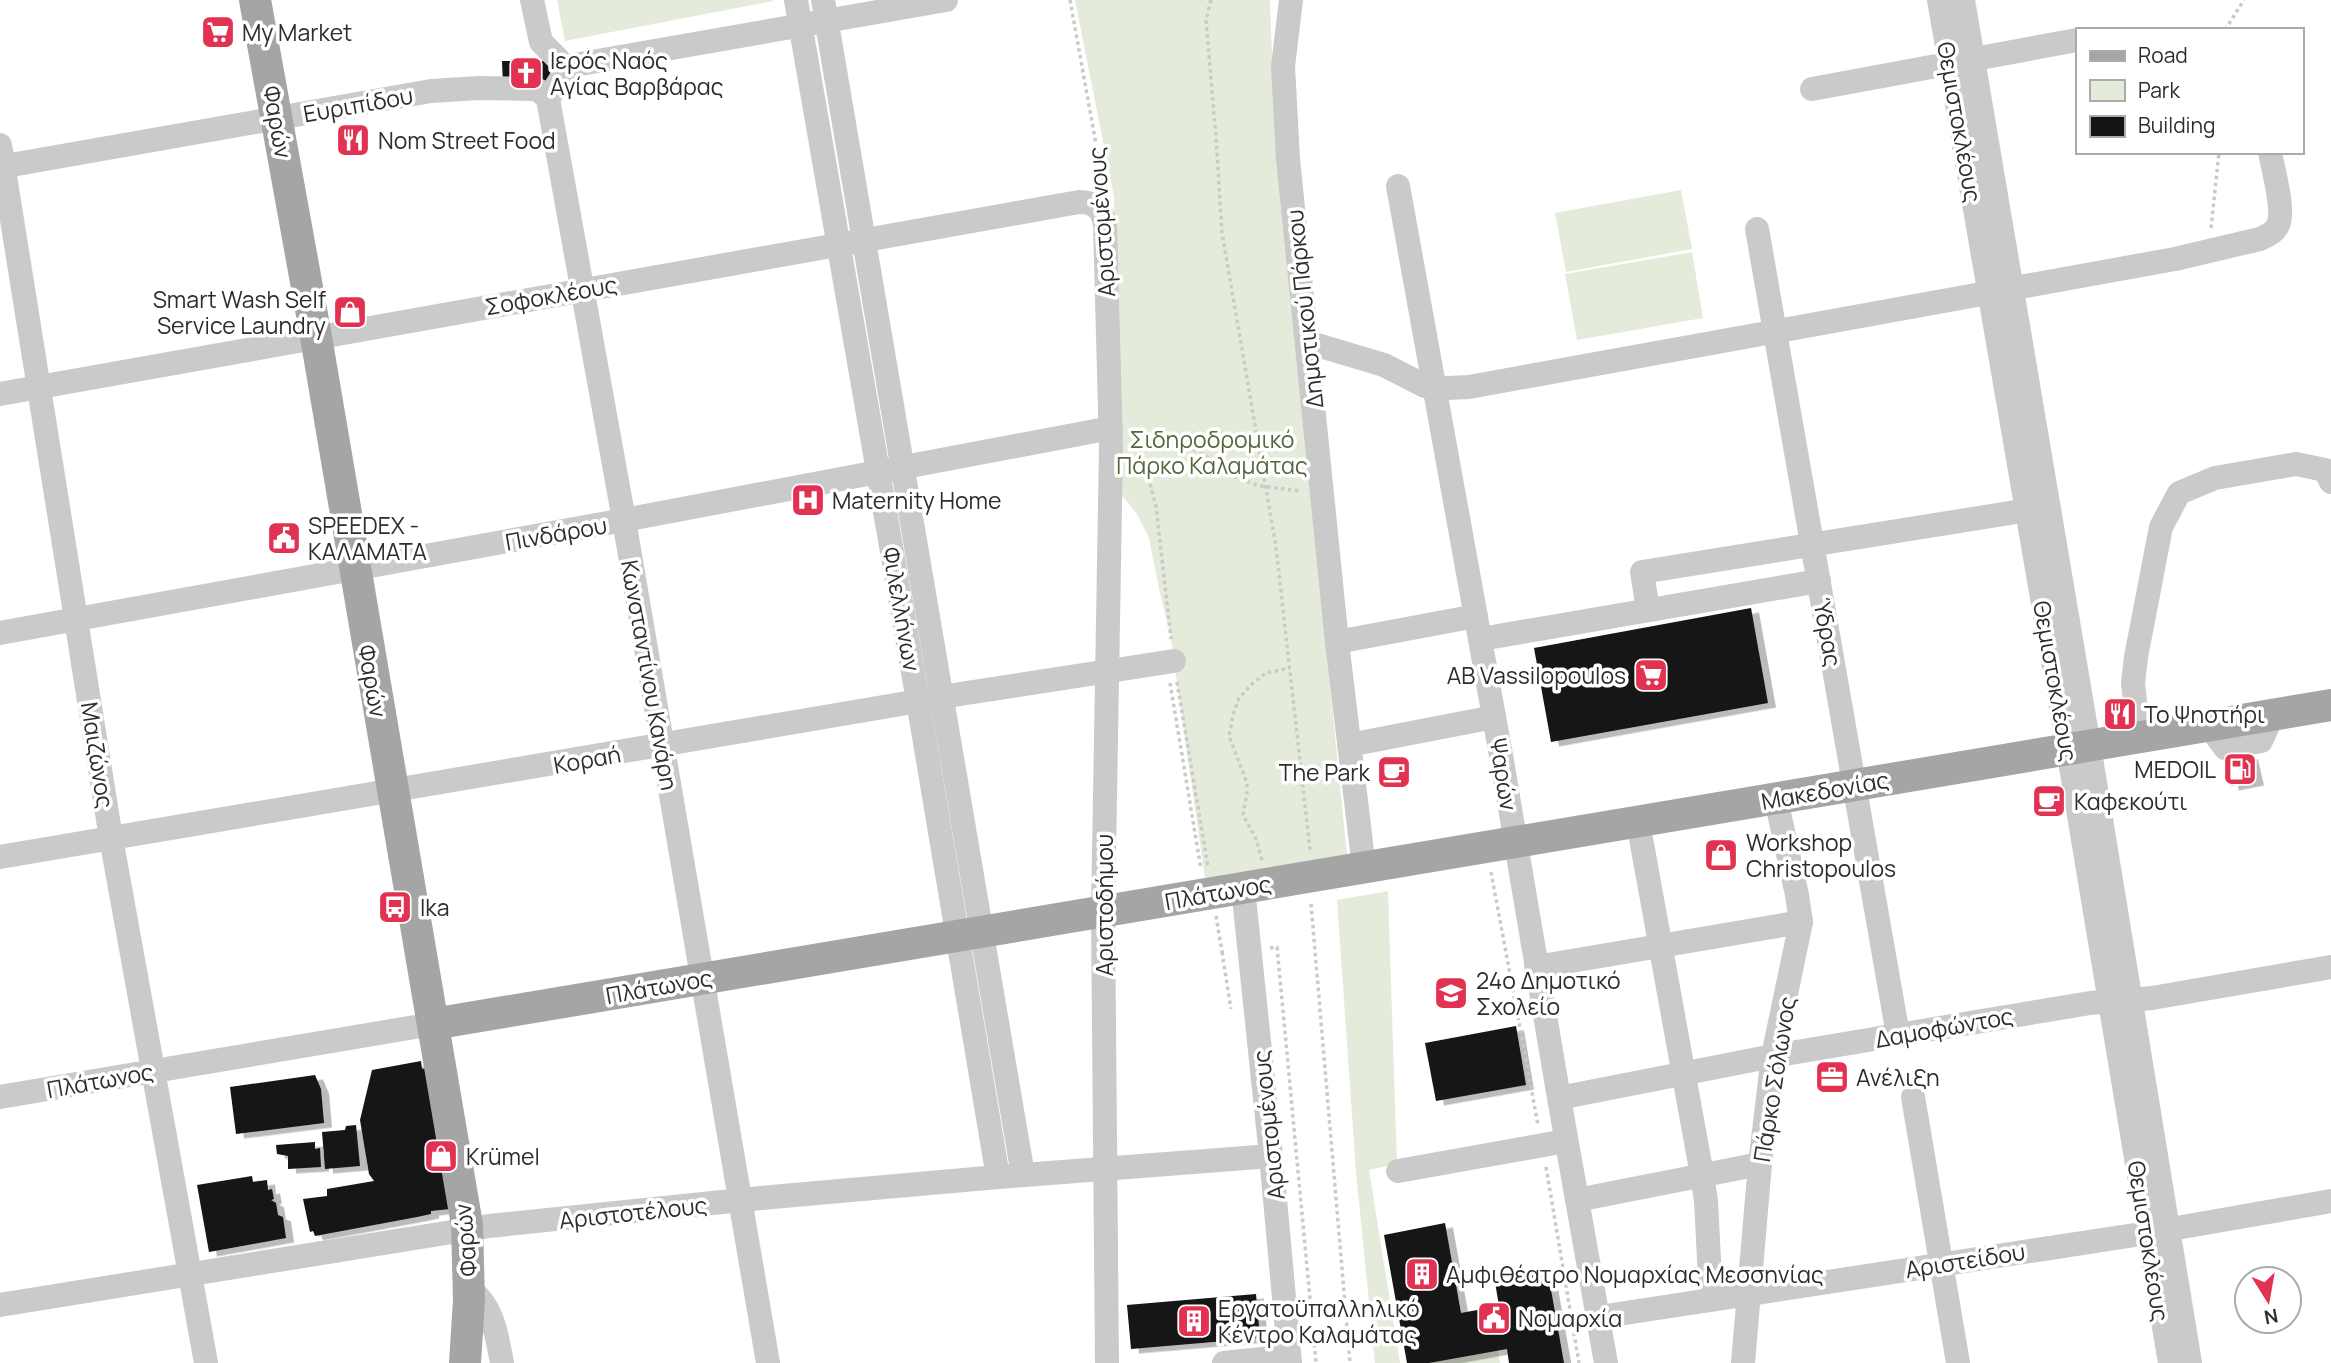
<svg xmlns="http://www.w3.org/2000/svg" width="2331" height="1363" font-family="Manrope,sans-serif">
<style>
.green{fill:#e5ebdb}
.building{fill:#141414;filter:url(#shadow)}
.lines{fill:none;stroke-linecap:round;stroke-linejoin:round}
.path{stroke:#cacaca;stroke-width:3.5;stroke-dasharray:3.5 3.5;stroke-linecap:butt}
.minor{stroke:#cacaca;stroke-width:24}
.major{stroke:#a5a5a5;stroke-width:32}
.labels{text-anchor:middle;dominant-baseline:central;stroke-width:7;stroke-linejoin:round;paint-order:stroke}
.poi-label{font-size:23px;fill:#2d2d2d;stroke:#fff;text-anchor:start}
.street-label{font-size:23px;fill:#2d2d2d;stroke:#fff}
.park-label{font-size:23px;fill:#55683c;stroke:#fff}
</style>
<defs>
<filter id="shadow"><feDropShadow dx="8" dy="4.5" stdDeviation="0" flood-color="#0004"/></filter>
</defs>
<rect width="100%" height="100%" fill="#fff"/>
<!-- green -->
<g class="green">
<path d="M557 0H773V1L565 41Z"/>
<path d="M1075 0H1270C1273 123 1289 246 1301 369 1316 531 1330 692 1347 854L1205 878 1170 633 1160 593 1149 538 1137 514 1113 485 1114 197Z"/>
<path d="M1681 190 1692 249 1566 272 1555 213Z"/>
<path d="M1692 252 1703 318 1577 340 1565 274Z"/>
<path d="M1388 891 1397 1164 1369 1170 1400 1363H1375L1356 1172 1337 900Z"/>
<path d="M1498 1350 1500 1363H1429Z"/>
</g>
<!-- building -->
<g class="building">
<path d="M502 61H550V85L503 86Z"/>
<path d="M1751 608 1768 703 1551 742 1534 648Z"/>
<path d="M2250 755 2256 781 2231 786 2225 760Z"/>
<path d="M1516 1026 1526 1085 1436 1101 1425 1043Z"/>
<path d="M421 1061 422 1069 429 1068 450 1209 431 1211V1214L417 1217 315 1236 313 1231 310 1232 303 1199 327 1196V1189L374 1181 369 1174 360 1120 372 1070Z"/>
<path d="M315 1075 321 1089 324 1123 236 1134 230 1087Z"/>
<path d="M356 1125 360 1166 325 1169 322 1132 345 1130 346 1126Z"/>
<path d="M315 1142V1149L320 1148 321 1167 288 1169V1156L277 1154 276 1145Z"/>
<path d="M252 1176 253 1182 267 1180 268 1190 272 1189 274 1199 271 1200 276 1203 278 1215 283 1217 286 1238 209 1252 197 1185Z"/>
<path d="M1445 1223 1461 1313 1499 1306 1494 1276 1547 1267 1564 1363H1509L1507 1349 1429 1363H1407L1384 1235Z"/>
<path d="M1256 1294 1260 1338 1131 1349 1127 1305Z"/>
</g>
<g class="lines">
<!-- path -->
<g class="path">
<path d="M1070 0 1103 183"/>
<path d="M1211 0 1206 20 1216 138 1222 233 1276 547 1310 850"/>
<path d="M2225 30 2244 0"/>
<path d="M2211 228 2219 152"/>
<path d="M1135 430 1156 506 1171 639"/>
<path d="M1138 444 1186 446 1203 454 1238 479 1261 486 1300 491"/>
<path d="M1177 682 1208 867"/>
<path d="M1170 683 1201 869"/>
<path d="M1262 860 1256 839 1243 815 1247 793V783L1229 736 1233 715 1239 698 1252 684 1266 673 1290 668"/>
<path d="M1491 872 1538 1125"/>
<path d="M1311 904 1350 1363"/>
<path d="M1216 916 1222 952H1227"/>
<path d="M1270 948 1277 947 1316 1363"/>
<path d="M1222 952 1231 1009"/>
<path d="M1546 1167 1579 1363"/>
</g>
<!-- minor -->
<g class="minor">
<path d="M532 0 541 42 558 59 564 69 562 77 548 99 624 520 768 1363"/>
<path d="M796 0 918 701 998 1177"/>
<path d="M823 0 1023 1175"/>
<path d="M1291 0 1283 66 1288 159 1337 642 1364 868"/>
<path d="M1939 0 2068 749 2170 1363"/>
<path d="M1963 0 2089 746 2190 1363"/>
<path d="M563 67 946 0"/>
<path d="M1812 89 2077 40"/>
<path d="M0 145 111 838 206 1363"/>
<path d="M0 167 431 91 479 88 533 89 540 91 548 99"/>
<path d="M1398 186 1502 761 1559 1098 1606 1363"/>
<path d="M1757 229 1898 1035"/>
<path d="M1307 342 1384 365 1425 386 1447 388 1469 387 2175 259 2260 239C2268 235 2274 233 2278 225 2285 211 2273 169 2270 152"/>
<path d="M0 394 1079 202C1095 202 1102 209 1105 224L1111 447 1103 912 1107 1363"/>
<path d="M1648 610 1642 572 2041 508"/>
<path d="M0 633 624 520 1111 428"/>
<path d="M1481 639 1819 581"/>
<path d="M1337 642 1476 616"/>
<path d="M2209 726 2225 748 2261 741 2273 715"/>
<path d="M2139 737 2133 683 2136 657 2161 527 2179 493 2215 478 2296 464 2325 470 2331 482"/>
<path d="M1349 745 1494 717"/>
<path d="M1638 822 1702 1175 1706 1201 1711 1299"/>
<path d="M0 857 960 694 1174 661"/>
<path d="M1243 888 1271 1156 1290 1363"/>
<path d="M1536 967 1801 922"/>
<path d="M0 1097 433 1024"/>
<path d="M1913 1097 1958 1363"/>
<path d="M1559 1098 1773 1056 1898 1035 2090 1003 2152 998 2331 967"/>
<path d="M1398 1171 1566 1141"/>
<path d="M1577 1200 1760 1164"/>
<path d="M469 1289C493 1305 497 1336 502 1363"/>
<path d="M0 1305 489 1226 761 1198 998 1177 1271 1156"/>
<path d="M1599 1317 2148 1233 2331 1201"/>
<path d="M1224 1363 1289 1356"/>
<path d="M1743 1363 1760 1164 1773 1056 1801 922 1797 895 1776 799"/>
</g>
<!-- major -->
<g class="major">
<path d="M255 0 316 337 467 1225 469 1300 465 1363"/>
<path d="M433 1024 2331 705"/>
</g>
</g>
<!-- icons -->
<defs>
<g id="supermarket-square" transform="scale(1.75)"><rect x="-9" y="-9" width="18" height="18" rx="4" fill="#e13252" stroke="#fff"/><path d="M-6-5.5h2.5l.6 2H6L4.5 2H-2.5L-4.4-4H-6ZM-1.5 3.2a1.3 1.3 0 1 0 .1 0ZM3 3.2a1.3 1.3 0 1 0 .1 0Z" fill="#fff"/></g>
<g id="church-square" transform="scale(1.75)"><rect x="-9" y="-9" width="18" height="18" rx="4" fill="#e13252" stroke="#fff"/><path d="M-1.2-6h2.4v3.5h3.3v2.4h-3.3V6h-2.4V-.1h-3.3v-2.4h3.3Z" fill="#fff"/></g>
<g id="restaurant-square" transform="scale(1.75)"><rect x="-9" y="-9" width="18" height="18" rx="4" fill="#e13252" stroke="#fff"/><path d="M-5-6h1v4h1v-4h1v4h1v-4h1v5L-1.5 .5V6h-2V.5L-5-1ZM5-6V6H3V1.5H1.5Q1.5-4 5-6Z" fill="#fff"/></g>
<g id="shop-square" transform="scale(1.75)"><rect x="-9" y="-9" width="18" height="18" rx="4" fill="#e13252" stroke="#fff"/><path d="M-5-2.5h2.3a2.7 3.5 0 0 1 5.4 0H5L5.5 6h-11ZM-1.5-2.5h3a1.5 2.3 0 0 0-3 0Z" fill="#fff"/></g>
<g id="hospital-square" transform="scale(1.75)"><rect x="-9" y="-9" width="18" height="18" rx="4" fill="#e13252" stroke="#fff"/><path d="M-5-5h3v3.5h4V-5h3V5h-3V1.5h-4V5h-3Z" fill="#fff"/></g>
<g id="civic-square" transform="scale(1.75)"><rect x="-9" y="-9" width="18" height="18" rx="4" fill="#e13252" stroke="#fff"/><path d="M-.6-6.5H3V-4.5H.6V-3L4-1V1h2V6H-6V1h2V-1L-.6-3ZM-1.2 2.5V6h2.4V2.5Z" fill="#fff"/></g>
<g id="fuel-square" transform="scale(1.75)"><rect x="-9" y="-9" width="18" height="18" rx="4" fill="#e13252" stroke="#fff"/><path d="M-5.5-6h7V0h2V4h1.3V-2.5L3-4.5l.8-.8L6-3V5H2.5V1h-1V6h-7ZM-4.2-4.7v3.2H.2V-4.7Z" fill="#fff"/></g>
<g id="cafe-square" transform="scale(1.75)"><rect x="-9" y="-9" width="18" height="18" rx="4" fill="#e13252" stroke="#fff"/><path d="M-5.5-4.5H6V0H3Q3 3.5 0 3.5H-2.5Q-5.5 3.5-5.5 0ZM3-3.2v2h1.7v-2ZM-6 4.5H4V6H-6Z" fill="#fff"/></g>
<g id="bus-square" transform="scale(1.75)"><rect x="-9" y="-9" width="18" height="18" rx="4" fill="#e13252" stroke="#fff"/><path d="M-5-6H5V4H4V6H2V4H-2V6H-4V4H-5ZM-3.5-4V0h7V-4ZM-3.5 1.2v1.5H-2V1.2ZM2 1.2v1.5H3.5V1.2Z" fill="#fff"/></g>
<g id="school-square" transform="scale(1.75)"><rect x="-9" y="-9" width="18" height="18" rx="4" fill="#e13252" stroke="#fff"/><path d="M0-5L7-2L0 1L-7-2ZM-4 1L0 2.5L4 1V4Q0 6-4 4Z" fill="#fff"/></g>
<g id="office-square" transform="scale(1.75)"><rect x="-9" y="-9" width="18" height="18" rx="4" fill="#e13252" stroke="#fff"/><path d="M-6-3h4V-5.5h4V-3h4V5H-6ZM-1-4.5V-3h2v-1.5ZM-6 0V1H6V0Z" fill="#fff"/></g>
<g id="building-square" transform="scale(1.75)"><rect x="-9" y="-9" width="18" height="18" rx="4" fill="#e13252" stroke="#fff"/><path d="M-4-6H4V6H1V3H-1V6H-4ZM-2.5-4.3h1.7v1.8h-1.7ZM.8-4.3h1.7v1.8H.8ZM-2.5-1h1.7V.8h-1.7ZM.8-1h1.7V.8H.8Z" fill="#fff"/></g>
</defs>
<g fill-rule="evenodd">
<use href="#supermarket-square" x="218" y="32"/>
<use href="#church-square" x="526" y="73"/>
<use href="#restaurant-square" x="353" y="140"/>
<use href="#shop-square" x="350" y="312"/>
<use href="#hospital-square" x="808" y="500"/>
<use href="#civic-square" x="284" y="538"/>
<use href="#supermarket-square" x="1651" y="675"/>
<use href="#restaurant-square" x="2120" y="714"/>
<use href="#fuel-square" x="2240" y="769"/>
<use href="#cafe-square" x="1394" y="772"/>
<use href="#cafe-square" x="2049" y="801"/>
<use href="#shop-square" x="1721" y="855"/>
<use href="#bus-square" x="395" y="907"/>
<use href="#school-square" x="1451" y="993"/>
<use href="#office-square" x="1832" y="1077"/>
<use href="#shop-square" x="441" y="1156"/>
<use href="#building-square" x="1422" y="1274"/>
<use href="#civic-square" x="1494" y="1318"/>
<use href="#building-square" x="1194" y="1321"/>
</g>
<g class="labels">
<!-- poi labels -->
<g class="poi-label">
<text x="242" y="32">My Market</text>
<text x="550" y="60">Ιερός Ναός<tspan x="550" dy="26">Αγίας Βαρβάρας</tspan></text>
<text x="378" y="140">Nom Street Food</text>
<text x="326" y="299" text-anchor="end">Smart Wash Self<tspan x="326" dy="26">Service Laundry</tspan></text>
<text x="832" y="500">Maternity Home</text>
<text x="308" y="525">SPEEDEX -<tspan x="308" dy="26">ΚΑΛΑΜΑΤΑ</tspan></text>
<text x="1626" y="675" text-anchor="end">AB Vassilopoulos</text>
<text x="2144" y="714">Το Ψηστήρι</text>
<text x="2216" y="769" text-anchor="end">MEDOIL</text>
<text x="1370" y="772" text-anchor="end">The Park</text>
<text x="2074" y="801">Καφεκούτι</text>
<text x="1746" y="842">Workshop<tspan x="1746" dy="26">Christopoulos</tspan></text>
<text x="420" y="907">Ika</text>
<text x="1476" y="980">24ο Δημοτικό<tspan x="1476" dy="26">Σχολείο</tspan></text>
<text x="1856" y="1077">Ανέλιξη</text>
<text x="466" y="1156">Krümel</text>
<text x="1446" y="1274">Αμφιθέατρο Νομαρχίας Μεσσηνίας</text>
<text x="1218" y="1308">Εργατοϋπαλληλικό<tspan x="1218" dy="26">Κέντρο Καλαμάτας</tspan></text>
<text x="1518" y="1318">Νομαρχία</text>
</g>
<!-- street labels -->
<g class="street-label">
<text transform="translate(358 104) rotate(-10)">Ευριπίδου</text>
<text transform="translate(278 122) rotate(80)">Φαρών</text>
<text transform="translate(1960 122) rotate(80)">Θεμιστοκλέους</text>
<text transform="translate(1101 222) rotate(-94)">Αριστομένους</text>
<text transform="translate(551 295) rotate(-10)">Σοφοκλέους</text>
<text transform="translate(1304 309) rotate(-96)">Δημοτικού Πάρκου</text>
<text transform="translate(556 533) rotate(-10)">Πινδάρου</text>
<text transform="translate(902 609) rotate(80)">Φιλελλήνων</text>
<text transform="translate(1828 632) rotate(80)">Ύδρας</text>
<text transform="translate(650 675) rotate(80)">Κωνσταντίνου Κανάρη</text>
<text transform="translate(373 681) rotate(80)">Φαρών</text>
<text transform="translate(2056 681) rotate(80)">Θεμιστοκλέους</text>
<text transform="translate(98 755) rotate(81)">Μαιζώνος</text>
<text transform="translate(587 759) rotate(-10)">Κοραή</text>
<text transform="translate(1504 774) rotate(81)">Ψαρών</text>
<text transform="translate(1825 790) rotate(-10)">Μακεδονίας</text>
<text transform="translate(1218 892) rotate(-10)">Πλάτωνος</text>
<text transform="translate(1104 905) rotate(-90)">Αριστοδήμου</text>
<text transform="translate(659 986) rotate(-10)">Πλάτωνος</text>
<text transform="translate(1944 1027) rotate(-10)">Δαμοφώντος</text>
<text transform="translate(1774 1079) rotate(-81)">Πάρκο Σόλωνος</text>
<text transform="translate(100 1080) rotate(-10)">Πλάτωνος</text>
<text transform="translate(1268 1125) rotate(-96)">Αριστομένους</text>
<text transform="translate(633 1212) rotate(-6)">Αριστοτέλους</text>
<text transform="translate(465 1240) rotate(-95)">Φαρών</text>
<text transform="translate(2149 1241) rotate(81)">Θεμιστοκλέους</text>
<text transform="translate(1965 1260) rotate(-9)">Αριστείδου</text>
</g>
<!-- park labels -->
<g class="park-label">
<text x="1212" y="439">Σιδηροδρομικό<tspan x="1212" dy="26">Πάρκο Καλαμάτας</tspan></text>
</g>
</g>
<!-- legend -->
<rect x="2076" y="28" width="228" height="126" fill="#ffffff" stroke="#ababab" stroke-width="2"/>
<rect x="2090" y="51" width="35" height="10" fill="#a5a5a5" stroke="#ababab" stroke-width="2"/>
<text x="2138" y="63" font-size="21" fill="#2d2d2d">Road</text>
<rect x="2090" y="80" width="35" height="21" fill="#e5ebdb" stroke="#ababab" stroke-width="2"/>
<text x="2138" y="98" font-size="21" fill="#2d2d2d">Park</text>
<rect x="2090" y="116" width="35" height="21" fill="#141414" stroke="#ababab" stroke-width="2"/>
<text x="2138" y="133" font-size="21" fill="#2d2d2d">Building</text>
<!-- north arrow -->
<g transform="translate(2268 1300) rotate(169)"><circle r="33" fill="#ffffff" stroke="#ababab" stroke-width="2"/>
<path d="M0-5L12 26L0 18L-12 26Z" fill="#e13252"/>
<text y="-10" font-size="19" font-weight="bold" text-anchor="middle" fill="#2d2d2d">N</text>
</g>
</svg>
